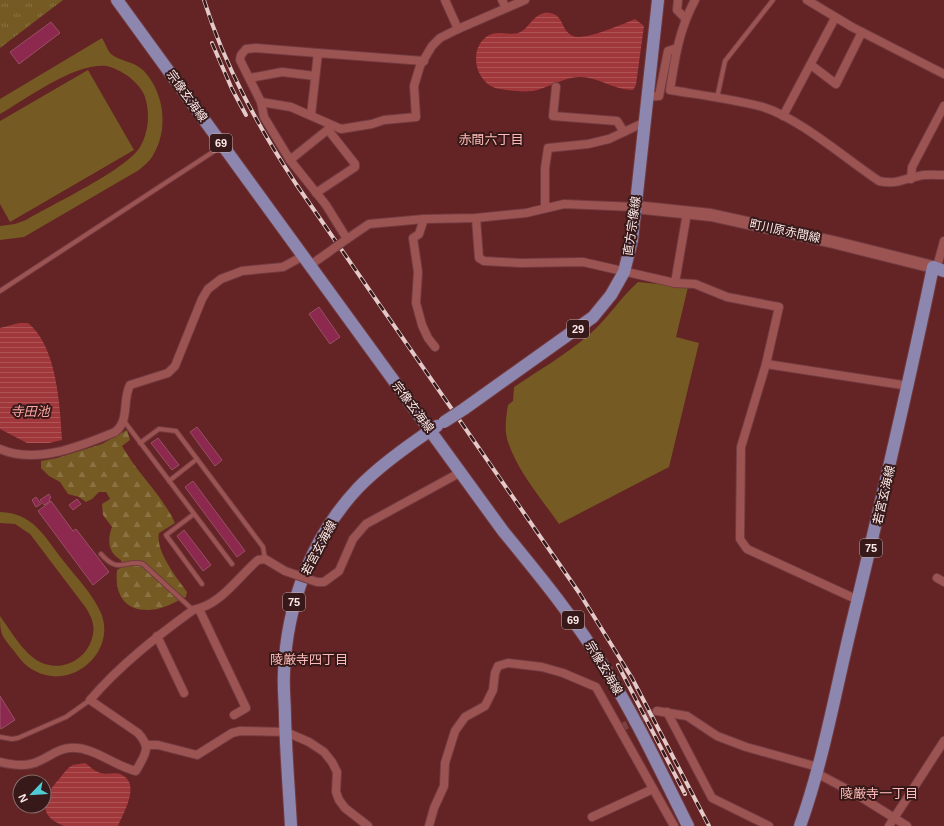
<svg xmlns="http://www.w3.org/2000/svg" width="944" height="826" font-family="Helvetica,'Noto Sans JP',sans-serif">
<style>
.grass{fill:url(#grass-tufts)}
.forest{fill:url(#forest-firs)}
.garden{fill:#755a23}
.water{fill:url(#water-rules)}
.building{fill:#8d284e;stroke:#975166}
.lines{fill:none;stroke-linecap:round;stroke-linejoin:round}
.street-tunnel{stroke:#7b4142;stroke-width:8;stroke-dasharray:8 4;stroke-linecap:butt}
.lane-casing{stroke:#723b41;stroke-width:6}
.street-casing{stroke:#723b41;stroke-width:10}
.secondary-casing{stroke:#723b41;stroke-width:14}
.primary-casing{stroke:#723b41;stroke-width:14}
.lane{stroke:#9c5453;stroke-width:4}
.street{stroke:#9c5453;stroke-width:8}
.secondary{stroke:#9c5453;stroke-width:12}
.primary{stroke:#8d87af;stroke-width:12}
.rail-casing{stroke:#e3c9c8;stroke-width:4}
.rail{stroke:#361918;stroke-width:2.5;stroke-dasharray:8;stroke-linecap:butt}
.street-bridge-casing{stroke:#723b41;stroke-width:10;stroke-linecap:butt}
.primary-bridge-casing{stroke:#723b41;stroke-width:14;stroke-linecap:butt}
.street-bridge{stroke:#9c5453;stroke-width:8}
.primary-bridge{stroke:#8d87af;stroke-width:12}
.labels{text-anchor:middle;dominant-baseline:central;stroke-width:4;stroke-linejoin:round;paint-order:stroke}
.shield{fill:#361918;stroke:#c1abaa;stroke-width:1}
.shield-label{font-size:11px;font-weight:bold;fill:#fceae9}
.street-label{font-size:12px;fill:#fceae9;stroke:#361918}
.neighbourhood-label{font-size:13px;fill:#fcbbb8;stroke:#361918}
.water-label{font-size:13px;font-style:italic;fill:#faa5a2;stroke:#361918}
</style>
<defs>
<pattern id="grass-tufts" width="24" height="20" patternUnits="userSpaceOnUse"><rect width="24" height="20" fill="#755a23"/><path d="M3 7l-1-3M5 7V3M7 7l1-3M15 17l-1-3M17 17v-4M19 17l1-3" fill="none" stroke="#8a7243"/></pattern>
<pattern id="forest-firs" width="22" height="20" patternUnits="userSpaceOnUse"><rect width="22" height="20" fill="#755a23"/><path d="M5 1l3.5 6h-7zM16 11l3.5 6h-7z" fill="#8a7243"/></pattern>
<pattern id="water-rules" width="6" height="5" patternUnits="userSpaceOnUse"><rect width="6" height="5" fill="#a0373b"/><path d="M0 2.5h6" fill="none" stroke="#ae5457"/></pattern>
</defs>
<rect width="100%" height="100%" fill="#642324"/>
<!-- grass -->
<path class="grass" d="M0 0H63L0 48Z"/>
<!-- forest -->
<path class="forest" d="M127 430 130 440 122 446C137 473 162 495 175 523L159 533C155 551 177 578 187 592L186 597C177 601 167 607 157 609 128 614 114 598 117 570L122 567 121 560C108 553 107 540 112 527L103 515 102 504 110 499 106 492H99L92 499 86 502 79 497 68 494 60 482 49 476 41 468V461L57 458 102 444Z"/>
<!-- garden -->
<g class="garden">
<path d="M102 38C105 42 107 50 111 54 119 61 134 61 144 71 165 94 169 131 152 157 149 162 143 166 139 170L24 237 0 240V226L15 224 26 220C53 204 126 170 140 147 149 132 150 113 145 97 142 88 135 82 128 76 122 72 113 67 106 66 76 62 26 99 0 114V99Z"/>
<path d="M88 70 134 150 10 222 0 204V121Z"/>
<path d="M638 282 688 287 676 337 699 343 669 467 559 524C541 498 518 472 508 442 504 431 506 417 508 405L513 401 514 387C539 370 567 354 590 334 609 317 620 298 638 282Z"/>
<path d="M0 512C33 513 44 536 62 559 75 576 93 594 101 613 117 652 72 691 35 671 26 667 20 659 14 651 2 636 0 635 0 616 11 631 23 653 40 662 62 673 89 659 93 634 95 625 91 616 86 608L30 534 15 524 0 523Z"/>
</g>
<!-- water -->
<g class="water">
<path d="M544 13C565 11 559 30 573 36 584 41 623 24 635 19L644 26 636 85 633 90C614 90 598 77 580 77 563 77 549 88 533 91 523 92 510 91 500 89 477 86 467 52 486 37 497 29 507 36 518 33 529 29 531 17 544 13Z"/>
<path d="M19 323H28C57 346 60 406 62 440L49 443H27L0 429V328Z"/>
<path d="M85 763C90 766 93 770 98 772 105 776 115 771 122 775 141 784 123 814 118 826H64C35 815 44 795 60 778 63 774 68 767 73 765 76 764 81 764 85 763Z"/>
</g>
<!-- building -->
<g class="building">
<path d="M51 22 60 33 19 64 10 52Z"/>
<path d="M319 307 340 337 330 344 309 314Z"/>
<path d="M197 427 222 460 215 466 190 432Z"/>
<path d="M158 438 179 465 172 470 151 443Z"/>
<path d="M193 481 245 551 237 557 185 487Z"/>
<path d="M49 494 51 498 49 499 50 501 44 505 40 500Z"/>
<path d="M36 497 41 504 36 507 32 500Z"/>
<path d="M77 499 81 504 73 510 69 505Z"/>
<path d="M51 501 73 531 76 529 109 572 93 585 38 511Z"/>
<path d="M184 530 211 565 203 571 177 536Z"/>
<path d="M0 696 15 720 1 729 0 727Z"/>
</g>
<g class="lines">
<!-- street-tunnel -->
<path class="street-tunnel" d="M620 728 657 711"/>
<!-- lane casing -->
<g class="lane-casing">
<g id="lane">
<path d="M717 98 725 61 773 0"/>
<path d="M0 291 222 146"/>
<path d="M124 421 232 564"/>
<path d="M140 443 159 429 176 431 263 547 265 559"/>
<path d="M169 481 197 459"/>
<path d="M194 514 166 535 202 584"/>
<path d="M101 554C119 575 125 559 143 564L193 610"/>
<path d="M0 737 12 739 18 738 66 717 90 700"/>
</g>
</g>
<!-- street casing -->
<g class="street-casing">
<g id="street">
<path d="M445 0 458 29"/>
<path d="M502 0 506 8"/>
<path d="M678 0 677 10 685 18"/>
<path d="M695 0C679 29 675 58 670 90 701 95 733 99 763 107 799 118 846 159 879 181 897 185 902 179 919 176 926 174 936 175 944 175"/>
<path d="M807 0 852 27 944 74"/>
<path d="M318 53 256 48 246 49 241 55 240 60 261 102 264 117 290 160 326 205 347 239"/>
<path d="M811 65 836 84 862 32"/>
<path d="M250 78 282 72 315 76"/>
<path d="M556 87 553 116 617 121 624 132"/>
<path d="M646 97 659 96 668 51 677 48"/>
<path d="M261 102 291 107 341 129 372 124 384 120 416 117 414 86 420 66 432 46 440 38 458 29 525 0"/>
<path d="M311 115 318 53 424 61"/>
<path d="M783 116 835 18"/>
<path d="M290 160 331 127"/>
<path d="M911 179 912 167 944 106"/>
<path d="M316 193 355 167V164L329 131"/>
<path d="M545 207V168L548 148 588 144 609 139 643 123"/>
<path d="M476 218 479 258 484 261 520 263 583 262 675 283 695 284 727 297 779 307 766 364 741 447 740 539 747 549 858 600"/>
<path d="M424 219 419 234 413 238 418 272 416 303 422 325 428 338 435 347"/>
<path d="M344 241 369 224 424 219 476 218 526 213 564 204 635 207"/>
<path d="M309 266 326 254"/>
<path d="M933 267 938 263 944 241"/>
<path d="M675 283 687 213"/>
<path d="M766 364 909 386"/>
<path d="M0 449C36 465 81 446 115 432 130 421 122 400 130 385L168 373 175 366 202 299 208 289 221 279 242 271 283 267 303 256"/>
<path d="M937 578 944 582"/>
<path d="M317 582H324L339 571 353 539 366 524 461 472"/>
<path d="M199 609 246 708 234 715"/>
<path d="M157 636 184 693"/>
<path d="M657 711 687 716 717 736 746 747 818 767 820 775 856 794 907 826"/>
<path d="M667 712 712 798 769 826"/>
<path d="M147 745H158L197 755 232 733 240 731 286 732 309 742 324 752 332 762 337 772 336 792 339 800 345 808 368 826"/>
<path d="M0 762C12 765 28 767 39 761 49 757 59 748 70 748 93 746 114 766 136 771 145 754 152 748 138 733L90 700C120 665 156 637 193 610 221 605 238 577 258 560L265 559 285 571"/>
<path d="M592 817 653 789"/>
<path d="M429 826 434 808 444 786 445 763 455 731 465 717 485 706 493 690 495 673 498 666 508 663 542 667 563 673 596 687 674 826"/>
<path d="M889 826 944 741"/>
</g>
</g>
<!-- secondary casing -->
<g class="secondary-casing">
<path id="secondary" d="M635 207 711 215 833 242 933 267"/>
</g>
<!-- primary casing -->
<g class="primary-casing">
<g id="primary">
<path d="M117 0 503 531C540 576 576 620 606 670 637 720 662 774 688 826"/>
<path d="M464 409 593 317 611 295 624 272 632 240 658 0"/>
<path d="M291 826C289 790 286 754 285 717 285 702 283 687 284 672 287 604 311 538 358 488 380 465 410 444 437 426"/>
<path d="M800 826C823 762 835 693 851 627 880 507 908 388 933 267L944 271"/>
</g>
</g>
<!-- lane -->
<use href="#lane" class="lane"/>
<!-- street -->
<use href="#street" class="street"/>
<!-- secondary -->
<use href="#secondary" class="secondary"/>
<!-- primary -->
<use href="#primary" class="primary"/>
<!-- rail casing -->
<g class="rail-casing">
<g id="rail">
<path d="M204 0C225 67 258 126 296 184L580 594 632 678 709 826"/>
<path d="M212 43 232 89 246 115"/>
<path d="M618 665 685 794"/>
</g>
</g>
<!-- rail -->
<use href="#rail" class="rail"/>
<!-- street-bridge casing -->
<g class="street-bridge-casing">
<g id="street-bridge">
<path d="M326 254 344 241"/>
<path d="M285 571 317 582"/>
</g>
</g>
<!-- primary-bridge casing -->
<g class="primary-bridge-casing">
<path id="primary-bridge" d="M444 422 464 409"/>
</g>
<!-- street-bridge -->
<use href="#street-bridge" class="street-bridge"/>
<!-- primary-bridge -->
<use href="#primary-bridge" class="primary-bridge"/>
</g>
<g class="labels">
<!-- shield labels -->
<g class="shield">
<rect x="210" y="134" width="22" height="18" rx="3"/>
<rect x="567" y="320" width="22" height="18" rx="3"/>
<rect x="860" y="539" width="22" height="18" rx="3"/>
<rect x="283" y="593" width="22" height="18" rx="3"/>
<rect x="562" y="611" width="22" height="18" rx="3"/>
</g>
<g class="shield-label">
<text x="221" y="143">69</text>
<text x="578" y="329">29</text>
<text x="871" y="548">75</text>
<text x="294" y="602">75</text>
<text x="573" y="620">69</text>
</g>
<!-- street labels -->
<g class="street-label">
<text transform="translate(187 96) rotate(54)">宗像玄海線</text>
<text transform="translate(632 226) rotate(-82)">直方宗像線</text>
<text transform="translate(785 231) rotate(12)">町川原赤間線</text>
<text transform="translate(413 407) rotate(53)">宗像玄海線</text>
<text transform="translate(884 495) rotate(-77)">若宮玄海線</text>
<text transform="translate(319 548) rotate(-62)">若宮玄海線</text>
<text transform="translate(604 668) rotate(59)">宗像玄海線</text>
</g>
<!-- neighbourhood labels -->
<g class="neighbourhood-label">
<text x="491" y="139">赤間六丁目</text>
<text x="309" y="659">陵厳寺四丁目</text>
<text x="879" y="793">陵厳寺一丁目</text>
</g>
<!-- water labels -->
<g class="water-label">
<text x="30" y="411">寺田池</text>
</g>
</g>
<!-- north arrow -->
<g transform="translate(32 794) rotate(245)"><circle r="19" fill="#361918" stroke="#856d6c"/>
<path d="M0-3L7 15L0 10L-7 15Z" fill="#51ccd4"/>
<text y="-6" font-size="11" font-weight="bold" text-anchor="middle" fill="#fceae9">N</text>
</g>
</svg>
